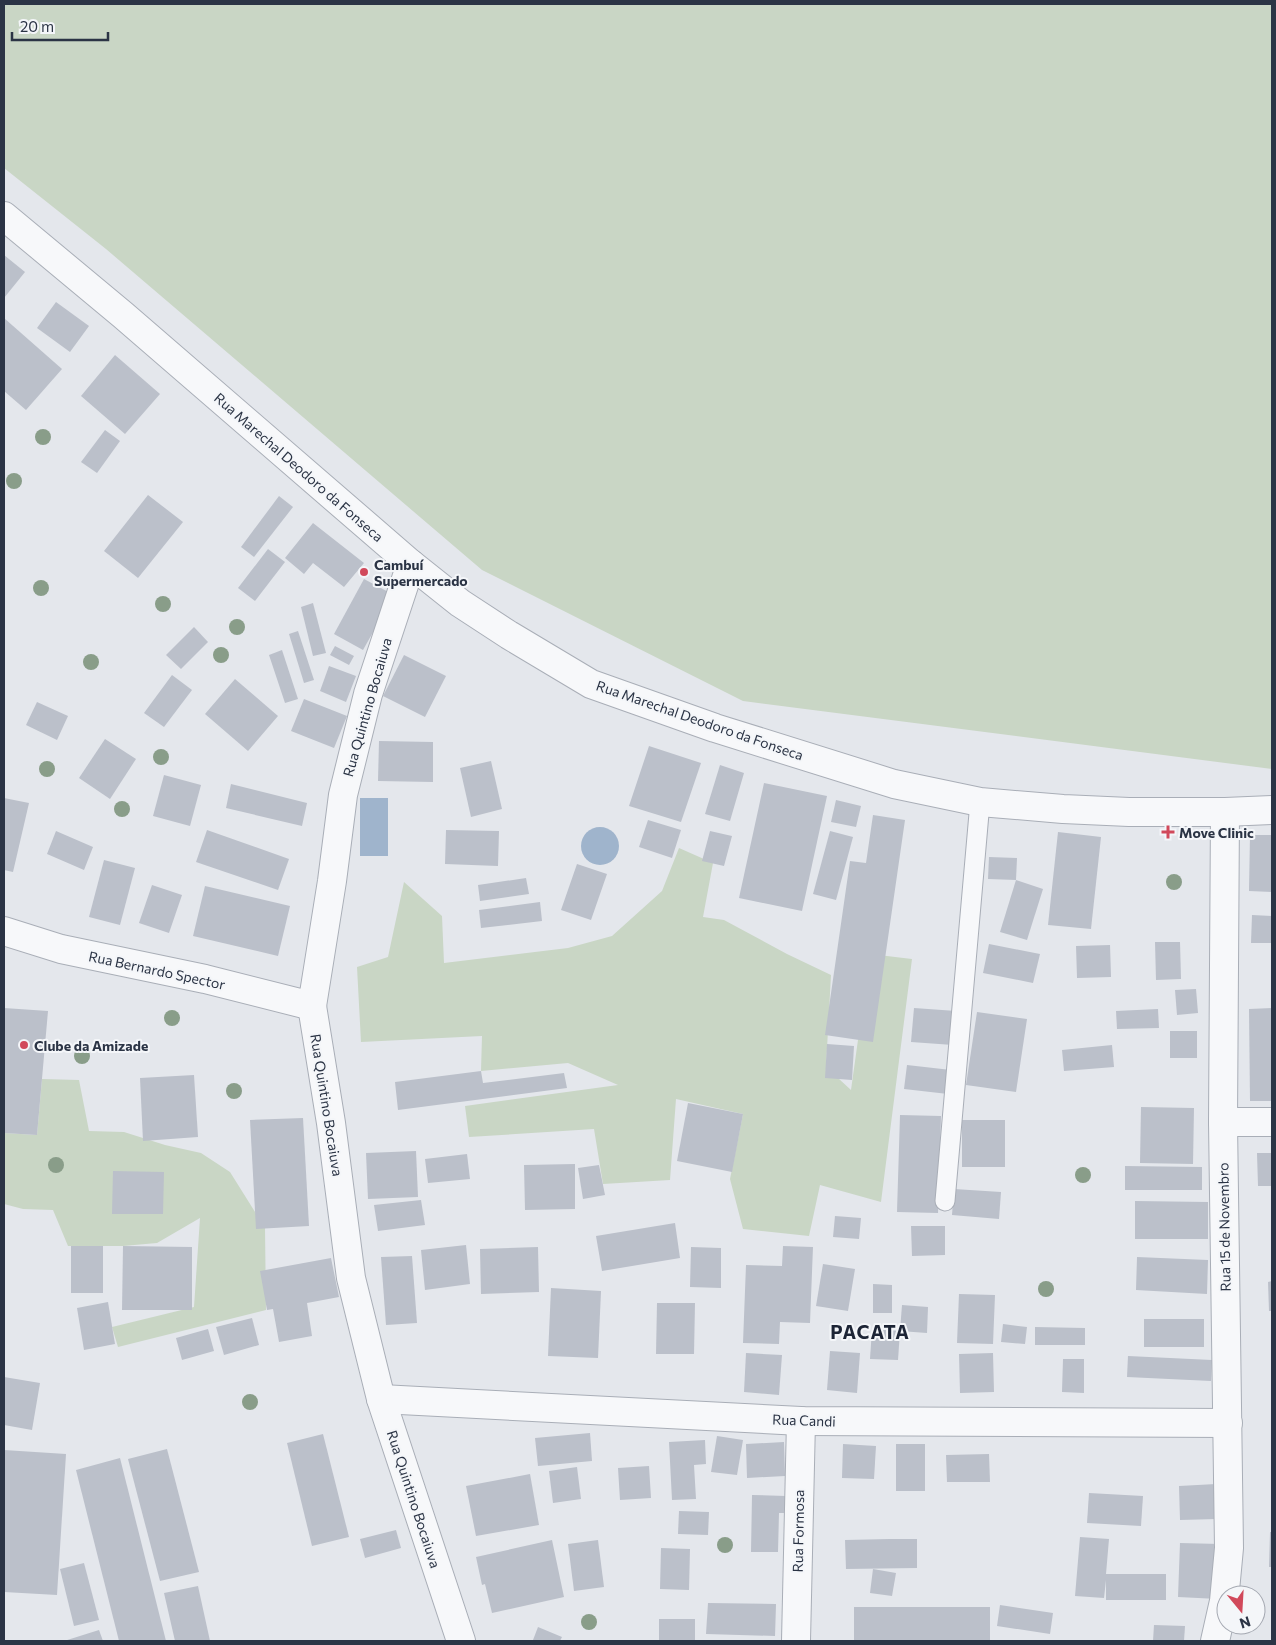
<svg xmlns="http://www.w3.org/2000/svg" width="1276" height="1645" font-family="Commissioner,sans-serif">
<style>
.green{fill:#c9d6c5}
.water{fill:#9fb4cc}
.building{fill:#bbc0ca}
.lines{fill:none;stroke-linecap:round;stroke-linejoin:round}
.service-casing{stroke:#a9aeb7;stroke-width:21}
.minor-casing{stroke:#a9aeb7;stroke-width:30}
.tertiary-casing{stroke:#a9aeb7;stroke-width:30}
.service{stroke:#f7f8fa;stroke-width:19}
.minor{stroke:#f7f8fa;stroke-width:28}
.tertiary{stroke:#f7f8fa;stroke-width:28}
.tree{fill:#899d89}
.poi-dot{fill:#d1495b;stroke:#f4f6f9;stroke-width:2}
.labels{text-anchor:middle;dominant-baseline:central;stroke-width:4;stroke-linejoin:round;paint-order:stroke}
.street-label{font-size:14px;fill:#2b3445;stroke:#f4f6f9}
.poi-label{font-size:14px;font-weight:bold;fill:#2b3445;stroke:#f4f6f9;text-anchor:start}
.district-label{font-size:19px;font-weight:bold;letter-spacing:1px;fill:#1d2536;stroke:#f4f6f9}
</style>
<rect width="100%" height="100%" fill="#e4e7ec"/>
<!-- green -->
<g class="green">
<path d="M4 4H1272V769L743 701 482 570 106 249 4 168Z"/>
<path d="M679 848 713 863 703 917 724 920 787 954 831 975 826 1067 851 1090 870 954 912 959 881 1202 820 1185 809 1236 743 1229 730 1179 743 1114 676 1099 670 1180 603 1184 594 1129 469 1137 465 1106 618 1085 568 1063 481 1071 482 1036 361 1042 357 967 388 957 404 882 442 916 444 963 568 948 612 936 662 891Z"/>
<path d="M42 1079 79 1080 89 1131 124 1132 165 1145 201 1153 230 1172 265 1228 266 1310 118 1347 112 1327 194 1307 200 1218 157 1243 123 1246H68L53 1210 23 1209 4 1204V1133L37 1135Z"/>
</g>
<!-- water -->
<g class="water">
<rect x="360" y="798" width="28" height="58"/>
<circle cx="600" cy="846" r="19"/>
</g>
<!-- building -->
<g class="building">
<path d="M4 255 25 272 4 298Z"/>
<path d="M56 302 89 326 70 352 37 328Z"/>
<path d="M4 318 62 369 26 410 4 391Z"/>
<path d="M115 355 160 394 125 434 81 396Z"/>
<path d="M105 430 120 441 97 473 81 462Z"/>
<path d="M148 495 183 522 138 578 104 551Z"/>
<path d="M279 496 293 507 254 557 241 547Z"/>
<path d="M313 523 364 563 344 587 313 563 304 574 285 558Z"/>
<path d="M268 549 285 562 255 601 238 588Z"/>
<path d="M364 579 394 595 363 650 334 634Z"/>
<path d="M313 603 326 653 313 656 301 607Z"/>
<path d="M194 627 208 642 181 669 166 655Z"/>
<path d="M298 631 314 680 304 683 289 634Z"/>
<path d="M335 646 354 656 349 665 330 655Z"/>
<path d="M282 650 298 699 285 703 269 655Z"/>
<path d="M404 655 446 676 425 717 383 696Z"/>
<path d="M329 666 356 676 346 702 320 691Z"/>
<path d="M172 675 192 690 164 727 144 713Z"/>
<path d="M235 679 278 716 248 751 205 714Z"/>
<path d="M304 699 347 716 334 748 291 731Z"/>
<path d="M37 702 68 716 57 740 26 725Z"/>
<path d="M105 739 136 759 110 799 79 778Z"/>
<path d="M379 741 433 742V782L378 781Z"/>
<path d="M649 746 701 763 681 822 629 806Z"/>
<path d="M491 761 502 809 471 817 460 768Z"/>
<path d="M720 765 744 773 730 821 705 814Z"/>
<path d="M164 775 201 785 190 826 153 816Z"/>
<path d="M764 783 827 796 802 911 739 898Z"/>
<path d="M231 784 307 803 302 826 226 808Z"/>
<path d="M4 798 29 803 13 872 4 870Z"/>
<path d="M836 800 861 806 856 827 831 822Z"/>
<path d="M873 815 905 820 873 1042 825 1035 850 861 866 863Z"/>
<path d="M648 820 681 830 672 858 639 847Z"/>
<path d="M207 830 289 859 278 890 196 862Z"/>
<path d="M446 830 499 831 498 866 445 864Z"/>
<path d="M56 831 93 847 84 870 47 854Z"/>
<path d="M710 831 732 836 724 866 702 861Z"/>
<path d="M830 831 853 837 836 900 813 894Z"/>
<path d="M1058 832 1101 837 1091 929 1048 925Z"/>
<path d="M1250 835H1272V892L1249 891Z"/>
<path d="M989 857 1017 858 1016 880 988 879Z"/>
<path d="M104 860 135 868 120 925 89 917Z"/>
<path d="M577 864 607 874 591 920 561 910Z"/>
<path d="M526 878 529 894 480 901 478 885Z"/>
<path d="M1016 880 1043 889 1027 940 1000 932Z"/>
<path d="M152 885 182 895 169 933 139 923Z"/>
<path d="M205 886 290 906 278 956 193 936Z"/>
<path d="M540 902 542 921 481 928 479 910Z"/>
<path d="M1252 915 1272 916V943H1251Z"/>
<path d="M1155 942H1180L1181 979 1156 980Z"/>
<path d="M989 944 1040 954 1033 983 983 973Z"/>
<path d="M1110 945 1111 977 1077 978 1076 946Z"/>
<path d="M1196 989 1198 1013 1177 1015 1175 990Z"/>
<path d="M4 1008 48 1011 37 1135 4 1133Z"/>
<path d="M914 1008 956 1011 953 1045 911 1042Z"/>
<path d="M1272 1008V1101H1250L1249 1009Z"/>
<path d="M1158 1009 1159 1028 1117 1029 1116 1011Z"/>
<path d="M977 1012 1027 1019 1016 1092 966 1085Z"/>
<rect x="1170" y="1031" width="27" height="27"/>
<path d="M827 1044 854 1046 852 1080 825 1078Z"/>
<path d="M1112 1045 1114 1067 1064 1071 1062 1050Z"/>
<path d="M907 1065 951 1070 948 1094 904 1089Z"/>
<path d="M481 1071 483 1083 564 1073 567 1088 398 1110 395 1082Z"/>
<path d="M194 1075 198 1137 143 1141 140 1078Z"/>
<path d="M688 1103 743 1114 732 1172 677 1161Z"/>
<path d="M1141 1107 1194 1108 1193 1164 1140 1163Z"/>
<path d="M900 1115 941 1116 938 1213 897 1212Z"/>
<path d="M303 1118 309 1226 256 1229 250 1120Z"/>
<rect x="962" y="1120" width="43" height="47"/>
<path d="M416 1151 418 1197 368 1199 366 1153Z"/>
<path d="M1257 1153H1272V1186H1258Z"/>
<path d="M467 1154 470 1179 428 1183 425 1159Z"/>
<path d="M575 1164V1209L525 1210 524 1165Z"/>
<path d="M599 1165 605 1195 583 1199 578 1168Z"/>
<path d="M1125 1166 1202 1167V1190H1125Z"/>
<path d="M113 1171 164 1172 163 1214H112Z"/>
<path d="M954 1189 1001 1192 999 1219 952 1215Z"/>
<path d="M421 1200 425 1225 378 1231 374 1205Z"/>
<path d="M1135 1201 1208 1202V1239H1135Z"/>
<path d="M835 1216 861 1218 859 1239 833 1237Z"/>
<path d="M675 1223 680 1258 602 1271 596 1236Z"/>
<path d="M911 1226H945V1255L912 1256Z"/>
<path d="M466 1245 470 1284 425 1290 421 1250Z"/>
<rect x="71" y="1246" width="32" height="47"/>
<path d="M123 1246 192 1247V1310H122Z"/>
<path d="M783 1246 813 1247 810 1323 780 1322 779 1344 743 1343 746 1265 782 1266Z"/>
<path d="M538 1247 539 1292 481 1294 480 1249Z"/>
<path d="M691 1247 721 1248V1288L690 1287Z"/>
<path d="M412 1256 417 1323 386 1325 381 1257Z"/>
<path d="M1137 1257 1208 1260 1207 1294 1136 1290Z"/>
<path d="M331 1258 339 1297 307 1303 312 1336 279 1342 273 1309 267 1310 260 1271Z"/>
<path d="M823 1264 855 1269 848 1311 816 1306Z"/>
<path d="M1272 1281V1311H1269L1268 1282Z"/>
<path d="M873 1284 892 1285V1313H873Z"/>
<path d="M551 1288 601 1291 598 1358 548 1356Z"/>
<path d="M959 1294 995 1295 993 1344 957 1343Z"/>
<path d="M108 1302 115 1344 84 1350 77 1308Z"/>
<path d="M657 1303H695L694 1354H656Z"/>
<path d="M902 1305 928 1307 927 1333 900 1331Z"/>
<path d="M252 1318 259 1345 224 1355 216 1327Z"/>
<rect x="1144" y="1319" width="60" height="28"/>
<path d="M1003 1324 1027 1327 1025 1344 1001 1342Z"/>
<path d="M1035 1327 1085 1328V1345H1035Z"/>
<path d="M208 1329 214 1351 182 1360 176 1338Z"/>
<path d="M872 1329 900 1331 898 1360 870 1359Z"/>
<path d="M830 1351 860 1353 857 1393 827 1390Z"/>
<path d="M746 1353 782 1355 779 1395 744 1392Z"/>
<path d="M993 1353 994 1392 960 1393 959 1354Z"/>
<path d="M1128 1356 1212 1360 1211 1381 1127 1377Z"/>
<path d="M1063 1359H1084V1393L1062 1392Z"/>
<path d="M4 1377 40 1383 32 1430 4 1425Z"/>
<path d="M590 1433 592 1461 538 1466 535 1438Z"/>
<path d="M323 1434 349 1537 312 1546 287 1443Z"/>
<path d="M717 1436 743 1440 737 1475 711 1472Z"/>
<path d="M705 1440 706 1464 694 1465 696 1499 672 1500 669 1442Z"/>
<path d="M784 1442 785 1476 747 1478 746 1444Z"/>
<path d="M843 1444 876 1446 874 1479 842 1478Z"/>
<rect x="896" y="1444" width="29" height="47"/>
<path d="M167 1449 199 1572 160 1581 128 1459Z"/>
<path d="M4 1450 66 1454 57 1595 4 1592Z"/>
<path d="M989 1454 990 1482H947L946 1455Z"/>
<path d="M120 1458 166 1641H119L76 1470Z"/>
<path d="M649 1466 651 1498 620 1500 618 1468Z"/>
<path d="M577 1467 581 1499 553 1503 549 1471Z"/>
<path d="M530 1474 539 1525 476 1536 466 1486Z"/>
<path d="M1216 1484 1217 1519 1180 1520 1179 1486Z"/>
<path d="M1089 1493 1143 1496 1141 1526 1087 1523Z"/>
<path d="M752 1495 786 1496V1513H779L778 1552H751Z"/>
<path d="M679 1511 709 1512 708 1535 678 1534Z"/>
<path d="M396 1530 401 1548 365 1558 360 1539Z"/>
<path d="M1270 1532H1272V1567H1269Z"/>
<path d="M1080 1537 1109 1539 1106 1574H1166V1600H1106V1580L1104 1598 1075 1596Z"/>
<path d="M889 1539H917V1568L846 1569 845 1540Z"/>
<path d="M552 1540 564 1597 492 1613 485 1584 482 1585 476 1557Z"/>
<path d="M598 1540 604 1587 574 1591 568 1544Z"/>
<path d="M1180 1543 1220 1544 1218 1599 1178 1597Z"/>
<path d="M661 1548 690 1549 689 1590 660 1589Z"/>
<path d="M84 1563 99 1620 74 1626 60 1569Z"/>
<path d="M873 1569 896 1573 892 1596 870 1593Z"/>
<path d="M198 1586 210 1641H175L164 1593Z"/>
<path d="M708 1603 776 1604 775 1636 706 1634Z"/>
<path d="M1000 1605 1053 1613 1050 1634 997 1626Z"/>
<rect x="854" y="1607" width="136" height="34"/>
<rect x="659" y="1619" width="36" height="22"/>
<path d="M1154 1625 1185 1626 1184 1641H1153Z"/>
<path d="M538 1627 562 1637 560 1641 533 1640Z"/>
<path d="M99 1630 103 1641H64Z"/>
</g>
<g class="lines">
<!-- service casing -->
<g class="service-casing">
<path id="service" d="M945 1201 980 802"/>
</g>
<!-- minor casing -->
<g class="minor-casing">
<g id="minor">
<path d="M1225 812 1272 810"/>
<path d="M312 1006 331 1123 351 1278 381 1399 461 1641"/>
<path d="M1223 1122H1272"/>
<path d="M381 1399 801 1421 1228 1423"/>
<path d="M796 1641 801 1421"/>
</g>
</g>
<!-- tertiary casing -->
<g class="tertiary-casing">
<g id="tertiary">
<path d="M4 216 123 315 411 564 460 603 509 635 591 684 715 728 894 784 980 802 1063 809 1129 812H1225L1223 1122 1229 1548 1224 1601 1215 1641"/>
<path d="M4 931 61 949 205 979 312 1006 332 881 343 795 368 694 411 564"/>
</g>
</g>
<!-- service -->
<use href="#service" class="service"/>
<!-- minor -->
<use href="#minor" class="minor"/>
<!-- tertiary -->
<use href="#tertiary" class="tertiary"/>
</g>
<!-- trees -->
<g class="tree">
<circle cx="43" cy="437" r="8"/>
<circle cx="14" cy="481" r="8"/>
<circle cx="41" cy="588" r="8"/>
<circle cx="163" cy="604" r="8"/>
<circle cx="237" cy="627" r="8"/>
<circle cx="221" cy="655" r="8"/>
<circle cx="91" cy="662" r="8"/>
<circle cx="161" cy="757" r="8"/>
<circle cx="47" cy="769" r="8"/>
<circle cx="122" cy="809" r="8"/>
<circle cx="1174" cy="882" r="8"/>
<circle cx="172" cy="1018" r="8"/>
<circle cx="82" cy="1056" r="8"/>
<circle cx="234" cy="1091" r="8"/>
<circle cx="56" cy="1165" r="8"/>
<circle cx="1083" cy="1175" r="8"/>
<circle cx="1046" cy="1289" r="8"/>
<circle cx="250" cy="1402" r="8"/>
<circle cx="725" cy="1545" r="8"/>
<circle cx="589" cy="1622" r="8"/>
</g>
<!-- markers -->
<g class="poi-dot">
<circle cx="364" cy="572" r="5"/>
<path d="M1165.5 824.5h5v5h5v5h-5v5h-5v-5h-5v-5h5z"/>
<circle cx="24" cy="1045" r="5"/>
</g>
<g class="labels">
<!-- street labels -->
<g class="street-label">
<text transform="translate(299 467) rotate(41)">Rua Marechal Deodoro da Fonseca</text>
<text transform="translate(367 707) rotate(-74)">Rua Quintino Bocaiuva</text>
<text transform="translate(700 720) rotate(19)">Rua Marechal Deodoro da Fonseca</text>
<text transform="translate(157 970) rotate(12)">Rua Bernardo Spector</text>
<text transform="translate(327 1105) rotate(81)">Rua Quintino Bocaiuva</text>
<text transform="translate(1224 1227) rotate(-91)">Rua 15 de Novembro</text>
<text transform="translate(804 1420) rotate(2)">Rua Candi</text>
<text transform="translate(414 1499) rotate(72)">Rua Quintino Bocaiuva</text>
<text transform="translate(798 1531) rotate(-89)">Rua Formosa</text>
</g>
<!-- poi labels -->
<g class="poi-label">
<text x="374" y="564">Cambuí<tspan x="374" dy="16">Supermercado</tspan></text>
<text x="1179" y="832">Move Clinic</text>
<text x="34" y="1045">Clube da Amizade</text>
</g>
<!-- district labels -->
<g class="district-label">
<text x="870" y="1331">PACATA</text>
</g>
</g>
<!-- border -->
<rect width="1276" height="1645" fill="none" stroke="#2b3445" stroke-width="10"/>
<!-- north arrow -->
<g transform="translate(1241 1610) rotate(162)"><circle r="24" fill="#f4f6f9" stroke="#a4a8b1"/>
<path d="M0-4L9 19L0 12L-9 19Z" fill="#d1495b"/>
<text y="-8" font-size="14" font-weight="bold" text-anchor="middle" fill="#2b3445">N</text>
</g>
<!-- scale -->
<path d="M12 32v8h96v-8" fill="none" stroke="#2b3445" stroke-width="2.5"/>
<text x="20" y="32" font-size="15" fill="#2b3445" stroke="#f4f6f9" stroke-width="4" paint-order="stroke">20 m</text>
</svg>
